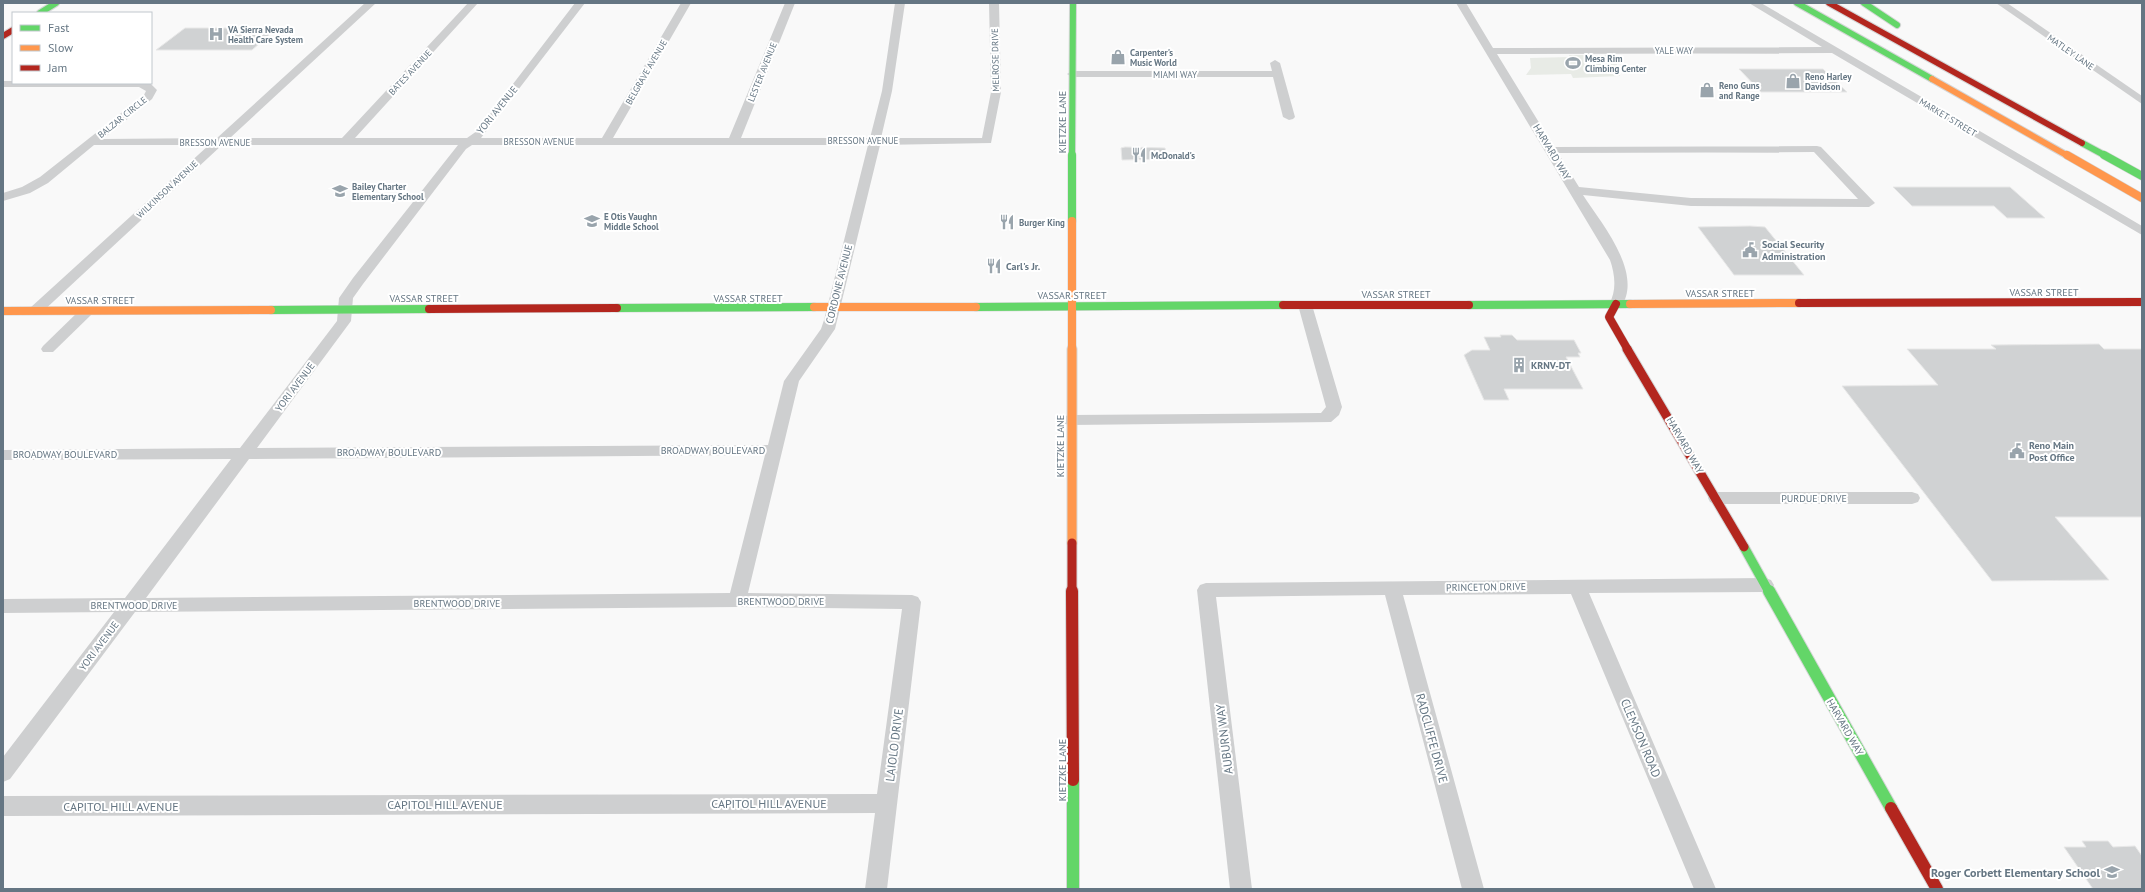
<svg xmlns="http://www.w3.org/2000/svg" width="2145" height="892" font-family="'PT Sans',sans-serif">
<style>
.green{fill:#e8ebe6}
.building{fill:#d0d2d3;stroke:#e8e8e8}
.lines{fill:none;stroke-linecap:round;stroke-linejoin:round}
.fast-far3-casing{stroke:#d5d6d7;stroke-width:8}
.fast-far2-casing{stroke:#d5d6d7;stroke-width:9}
.fast-far1-casing{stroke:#d5d6d7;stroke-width:11}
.fast-casing{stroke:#d5d6d7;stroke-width:14}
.slow-far2-casing{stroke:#d5d6d7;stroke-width:8}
.slow-far1-casing{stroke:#d5d6d7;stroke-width:9}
.slow-casing{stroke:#d5d6d7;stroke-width:11}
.jam-far3-casing{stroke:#d5d6d7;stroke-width:8}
.jam-far2-casing{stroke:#d5d6d7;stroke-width:9}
.jam-far1-casing{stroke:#d5d6d7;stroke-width:11}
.jam-casing{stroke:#d5d6d7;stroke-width:14}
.street{fill:#cecfd0;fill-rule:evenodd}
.fast-far3{stroke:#63d668;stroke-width:6}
.fast-far2{stroke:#63d668;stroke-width:8}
.fast-far1{stroke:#63d668;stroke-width:9}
.fast{stroke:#63d668;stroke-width:12}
.slow-far2{stroke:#ff974d;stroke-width:6}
.slow-far1{stroke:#ff974d;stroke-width:8}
.slow{stroke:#ff974d;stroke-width:9}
.jam-far3{stroke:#b3261e;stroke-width:6}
.jam-far2{stroke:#b3261e;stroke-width:8}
.jam-far1{stroke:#b3261e;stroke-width:9}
.jam{stroke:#b3261e;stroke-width:12}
.labels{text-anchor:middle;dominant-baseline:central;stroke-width:4;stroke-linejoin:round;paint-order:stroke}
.far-poi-label{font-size:9px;font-weight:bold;fill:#657683;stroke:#fff;text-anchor:start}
.far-street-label{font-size:9px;fill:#657683;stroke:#fff}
.street-label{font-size:10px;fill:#657683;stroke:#fff}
.poi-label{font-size:10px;font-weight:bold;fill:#657683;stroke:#fff;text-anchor:start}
.near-street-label{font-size:12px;fill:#657683;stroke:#fff}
.near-poi-label{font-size:12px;font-weight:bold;fill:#657683;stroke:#fff;text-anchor:end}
</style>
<rect width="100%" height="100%" fill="#f9f9f9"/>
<!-- green -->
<path class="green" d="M1569 55H1614L1620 76 1573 78 1571 74 1526 75 1531 68 1530 58 1570 57Z"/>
<!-- building -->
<g class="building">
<path d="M185 28H277L252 50H156Z"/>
<path d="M1739 69H1823L1847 92H1761Z"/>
<path d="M1125 147 1165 148 1167 159 1122 160 1121 148Z"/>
<path d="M1893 187H2010L2045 218H2007L1994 206H1912Z"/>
<path d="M1750 226 1765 227 1804 275H1734L1698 227Z"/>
<path d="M1500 335H1512L1517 340H1574L1581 353H1578L1580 357H1566L1583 389H1504L1509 400H1484L1464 355 1472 350H1490L1484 337H1501Z"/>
<path d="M2099 344 2104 349H2142V517H2055L2109 580 1992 581 1842 386 1938 385 1907 349H1996L1991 345Z"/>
<path d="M2082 841H2108L2113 847 2135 846 2142 856V889H2093L2064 847H2086Z"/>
</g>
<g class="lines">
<!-- fast-far3 casing -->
<g class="fast-far3-casing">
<g id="fast-far3">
<path d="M1797 3 1932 79"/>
<path d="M1864 3 1897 25"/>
<path d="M40 13 56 3"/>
<path d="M2082 143 2106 156"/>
<path d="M1072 156 1073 3"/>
</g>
</g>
<!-- fast-far2 casing -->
<g class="fast-far2-casing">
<g id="fast-far2">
<path d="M2104 155 2142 176"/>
<path d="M1072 221V155"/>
<path d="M1469 305 1630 304"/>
<path d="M976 307 1283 305"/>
<path d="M617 308 814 307"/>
<path d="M271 310 429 309"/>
</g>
</g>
<!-- fast-far1 casing -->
<g class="fast-far1-casing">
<path id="fast-far1" d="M1744 547 1769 592"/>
</g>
<!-- fast casing -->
<g class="fast-casing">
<g id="fast">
<path d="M1769 591 1891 808"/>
<path d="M1073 780V889"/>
</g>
</g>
<!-- slow-far2 casing -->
<g class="slow-far2-casing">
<path id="slow-far2" d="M1932 79 2068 156"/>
</g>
<!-- slow-far1 casing -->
<g class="slow-far1-casing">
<g id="slow-far1">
<path d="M2067 155 2142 198"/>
<path d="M1072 221V350"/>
<path d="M1630 304 1799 303"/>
<path d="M814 307H976"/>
<path d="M3 311 271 310"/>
</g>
</g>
<!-- slow casing -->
<g class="slow-casing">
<path id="slow" d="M1072 349V543"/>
</g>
<!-- jam-far3 casing -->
<g class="jam-far3-casing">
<g id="jam-far3">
<path d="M1829 3 2082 143"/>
<path d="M3 36 13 30"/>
</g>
</g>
<!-- jam-far2 casing -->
<g class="jam-far2-casing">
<g id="jam-far2">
<path d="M1799 303 2142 302"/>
<path d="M1616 304 1609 317 1628 350"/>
<path d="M1283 305H1469"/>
<path d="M429 309 617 308"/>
</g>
</g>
<!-- jam-far1 casing -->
<g class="jam-far1-casing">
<g id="jam-far1">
<path d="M1627 349 1744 547"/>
<path d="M1072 543V592"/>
</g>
</g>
<!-- jam casing -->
<g class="jam-casing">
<g id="jam">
<path d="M1072 591 1073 780"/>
<path d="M1891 808 1937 889"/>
</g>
</g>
<!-- street -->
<g class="street">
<path d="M365 3H376L230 138H342L468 3H478L355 138H467L477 131 575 3H585L481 138H602L681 3H691L613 138H729L785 3H795L741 138H870L882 91 895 3H905L892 91 881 138H982L991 92 989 3H999L1001 92 991 143 880 145 835 329 799 381 748 593 912 595 918 597 921 602 887 889H865L875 813 3 816V796L877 794 902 609 737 607 135 612 10 779 3 782V757L114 612 3 613V599L125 598 231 459 3 460V450L240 448 337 321 339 298 353 278 458 145H222L40 314 35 315 28 311 30 308 209 145H94L48 183 30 193 3 201V193L22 187 40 177 144 95 146 91 139 87H3V81H13V83H150L157 90 152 99 103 139 217 138ZM472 145H868L824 320 821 329 784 381 768 445 257 448 351 321 353 298 363 284 466 149ZM765 455 730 593 146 598 249 459Z"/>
<path d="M1456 3H1466L1493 48 1822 47 1749 3H1761L2142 226V235L1832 53 1497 54 1554 147 1817 146 1821 147 1875 203 1869 207 1691 206 1583 195C1601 223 1644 273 1621 307H1611L1609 304C1617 291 1615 274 1610 260ZM1814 152 1858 199 1691 198 1579 187 1558 153Z"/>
<path d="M1996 3H2007L2142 96V104Z"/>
<path d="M1275 60 1280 63 1295 117 1293 119 1289 120 1283 117 1273 77H1072L1067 74 1072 71H1272L1270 63Z"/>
<path d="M1305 301 1312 305 1342 407 1339 415 1331 422 1071 425 1065 424 1063 420 1065 416 1071 415 1321 413 1326 407 1298 305Z"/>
<path d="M87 307 94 311 92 314 53 352H43L41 349 43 346 82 308Z"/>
<path d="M1716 492H1912L1918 494 1920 498 1918 502 1912 504H1716L1710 502 1708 498 1710 494Z"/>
<path d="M1765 578 1771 580 1774 585 1771 590 1765 592 1589 593 1716 889H1694L1571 594 1403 595 1484 889H1462L1385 595 1216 597 1252 889H1230L1197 590 1200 585 1206 583Z"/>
</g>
<!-- fast-far3 -->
<use href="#fast-far3" class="fast-far3"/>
<!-- fast-far2 -->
<use href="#fast-far2" class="fast-far2"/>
<!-- fast-far1 -->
<use href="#fast-far1" class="fast-far1"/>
<!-- fast -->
<use href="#fast" class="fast"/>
<!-- slow-far2 -->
<use href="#slow-far2" class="slow-far2"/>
<!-- slow-far1 -->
<use href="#slow-far1" class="slow-far1"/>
<!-- slow -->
<use href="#slow" class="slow"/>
<!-- jam-far3 -->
<use href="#jam-far3" class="jam-far3"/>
<!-- jam-far2 -->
<use href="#jam-far2" class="jam-far2"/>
<!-- jam-far1 -->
<use href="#jam-far1" class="jam-far1"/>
<!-- jam -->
<use href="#jam" class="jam"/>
</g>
<!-- icons -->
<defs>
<g id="hospital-bare" transform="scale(1.2)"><path d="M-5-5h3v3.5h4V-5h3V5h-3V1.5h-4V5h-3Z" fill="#99a4ac" stroke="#fff" stroke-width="2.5" paint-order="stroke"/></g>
<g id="shop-bare" transform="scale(1.2)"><path d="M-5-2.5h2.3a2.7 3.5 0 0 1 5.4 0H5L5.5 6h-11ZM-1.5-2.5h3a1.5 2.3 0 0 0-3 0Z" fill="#99a4ac" stroke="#fff" stroke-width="2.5" paint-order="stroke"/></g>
<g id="stadium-bare" transform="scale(1.2)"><path d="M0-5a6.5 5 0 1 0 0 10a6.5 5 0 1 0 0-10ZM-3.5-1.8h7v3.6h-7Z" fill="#99a4ac" stroke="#fff" stroke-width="2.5" paint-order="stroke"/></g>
<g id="restaurant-bare" transform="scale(1.2)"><path d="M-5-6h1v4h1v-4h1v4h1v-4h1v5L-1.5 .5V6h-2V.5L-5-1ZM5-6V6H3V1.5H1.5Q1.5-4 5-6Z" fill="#99a4ac" stroke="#fff" stroke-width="2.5" paint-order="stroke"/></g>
<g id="school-bare" transform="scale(1.2)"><path d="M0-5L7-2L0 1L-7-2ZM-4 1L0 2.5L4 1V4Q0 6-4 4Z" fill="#99a4ac" stroke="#fff" stroke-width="2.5" paint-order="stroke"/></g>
<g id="civic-bare" transform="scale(1.2)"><path d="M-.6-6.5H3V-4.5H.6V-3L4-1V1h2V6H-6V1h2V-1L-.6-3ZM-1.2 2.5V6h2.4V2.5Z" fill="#99a4ac" stroke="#fff" stroke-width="2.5" paint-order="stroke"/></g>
<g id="building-bare" transform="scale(1.2)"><path d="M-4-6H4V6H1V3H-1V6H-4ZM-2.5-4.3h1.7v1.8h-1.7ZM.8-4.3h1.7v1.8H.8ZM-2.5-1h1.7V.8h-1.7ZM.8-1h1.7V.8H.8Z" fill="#99a4ac" stroke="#fff" stroke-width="2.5" paint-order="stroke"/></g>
</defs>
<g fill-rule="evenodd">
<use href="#hospital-bare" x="216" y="34"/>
<use href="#shop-bare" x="1118" y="57"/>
<use href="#stadium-bare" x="1573" y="63"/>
<use href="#shop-bare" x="1793" y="81"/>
<use href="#shop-bare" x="1707" y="90"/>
<use href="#restaurant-bare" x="1139" y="155"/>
<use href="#school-bare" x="340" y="191"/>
<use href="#school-bare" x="592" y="221"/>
<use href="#restaurant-bare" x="1007" y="222"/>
<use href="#civic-bare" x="1750" y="250"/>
<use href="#restaurant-bare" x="994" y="266"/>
<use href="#building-bare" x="1519" y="365"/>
<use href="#civic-bare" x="2017" y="451"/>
<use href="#school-bare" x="2112" y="872"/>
</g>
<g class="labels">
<!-- far-poi labels -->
<g class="far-poi-label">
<text x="228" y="29">VA Sierra Nevada<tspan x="228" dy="10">Health Care System</tspan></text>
<text x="1130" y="52">Carpenter's<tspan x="1130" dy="10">Music World</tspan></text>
<text x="1585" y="58">Mesa Rim<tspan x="1585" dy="10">Climbing Center</tspan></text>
<text x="1805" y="76">Reno Harley<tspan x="1805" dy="10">Davidson</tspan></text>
<text x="1719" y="85">Reno Guns<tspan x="1719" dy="10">and Range</tspan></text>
<text x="1151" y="155">McDonald's</text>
<text x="352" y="186">Bailey Charter<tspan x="352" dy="10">Elementary School</tspan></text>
<text x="604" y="216">E Otis Vaughn<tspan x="604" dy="10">Middle School</tspan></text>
<text x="1019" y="222">Burger King</text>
</g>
<!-- far-street labels -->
<g class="far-street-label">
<text x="1674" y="50">YALE WAY</text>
<text transform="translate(2071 52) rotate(35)">MATLEY LANE</text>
<text transform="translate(995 60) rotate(-91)">MELROSE DRIVE</text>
<text transform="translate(410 72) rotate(-47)">BATES AVENUE</text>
<text transform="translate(646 72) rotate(-60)">BELGRAVE AVENUE</text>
<text transform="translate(762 72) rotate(-68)">LESTER AVENUE</text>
<text x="1175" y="74">MIAMI WAY</text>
<text transform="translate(122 117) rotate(-39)">BALZAR CIRCLE</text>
<text transform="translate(1948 117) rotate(31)">MARKET STREET</text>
<text x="863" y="140">BRESSON AVENUE</text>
<text x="539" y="141">BRESSON AVENUE</text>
<text x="215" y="142">BRESSON AVENUE</text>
<text transform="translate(167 189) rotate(-43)">WILKINSON AVENUE</text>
</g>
<!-- street labels -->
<g class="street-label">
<text transform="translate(497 110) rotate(-51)">YORI AVENUE</text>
<text transform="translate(1062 122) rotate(-90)">KIETZKE LANE</text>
<text transform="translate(1552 152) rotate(59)">HARVARD WAY</text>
<text transform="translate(839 284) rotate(-76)">CORDONE AVENUE</text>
<text x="2044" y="292">VASSAR STREET</text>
<text x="1720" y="293">VASSAR STREET</text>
<text x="1396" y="294">VASSAR STREET</text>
<text x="1072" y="295">VASSAR STREET</text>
<text x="424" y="298">VASSAR STREET</text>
<text x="748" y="298">VASSAR STREET</text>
<text x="100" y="300">VASSAR STREET</text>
<text transform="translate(295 387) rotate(-53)">YORI AVENUE</text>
<text transform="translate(1685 445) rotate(60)">HARVARD WAY</text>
<text transform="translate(1060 446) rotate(-90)">KIETZKE LANE</text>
<text x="713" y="450">BROADWAY BOULEVARD</text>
<text x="389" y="452">BROADWAY BOULEVARD</text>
<text x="65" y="454">BROADWAY BOULEVARD</text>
<text x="1814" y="498">PURDUE DRIVE</text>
<text transform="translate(1486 587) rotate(-1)">PRINCETON DRIVE</text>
<text x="781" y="601">BRENTWOOD DRIVE</text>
<text x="457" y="603">BRENTWOOD DRIVE</text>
<text x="134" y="605">BRENTWOOD DRIVE</text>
<text transform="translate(99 646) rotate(-53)">YORI AVENUE</text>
<text transform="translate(1845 727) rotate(60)">HARVARD WAY</text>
<text transform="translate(1062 770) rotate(-90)">KIETZKE LANE</text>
</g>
<!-- poi labels -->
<g class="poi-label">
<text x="1762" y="244">Social Security<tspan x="1762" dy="12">Administration</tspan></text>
<text x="1006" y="266">Carl's Jr.</text>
<text x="1531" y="365">KRNV-DT</text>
<text x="2029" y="445">Reno Main<tspan x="2029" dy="12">Post Office</tspan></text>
</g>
<!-- near-street labels -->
<g class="near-street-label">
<text transform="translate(1432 738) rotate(75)">RADCLIFFE DRIVE</text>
<text transform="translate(1641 738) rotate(67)">CLEMSON ROAD</text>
<text transform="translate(1224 739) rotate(-97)">AUBURN WAY</text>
<text transform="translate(894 745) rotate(-83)">LAIOLO DRIVE</text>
<text x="769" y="803">CAPITOL HILL AVENUE</text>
<text x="445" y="804">CAPITOL HILL AVENUE</text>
<text x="121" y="806">CAPITOL HILL AVENUE</text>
</g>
<!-- near-poi labels -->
<g class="near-poi-label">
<text x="2100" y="872">Roger Corbett Elementary School</text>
</g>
</g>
<!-- border -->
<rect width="2145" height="892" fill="none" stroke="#657683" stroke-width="8"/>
<!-- legend -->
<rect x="12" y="12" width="140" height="72" fill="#ffffff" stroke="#c1c8cd"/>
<rect x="20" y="25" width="20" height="6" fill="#63d668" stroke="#c1c8cd"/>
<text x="48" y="32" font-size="12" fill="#657683">Fast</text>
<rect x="20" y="45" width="20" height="6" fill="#ff974d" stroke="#c1c8cd"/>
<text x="48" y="52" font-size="12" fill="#657683">Slow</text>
<rect x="20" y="65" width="20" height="6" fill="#b3261e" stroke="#c1c8cd"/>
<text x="48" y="72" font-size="12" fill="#657683">Jam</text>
</svg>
